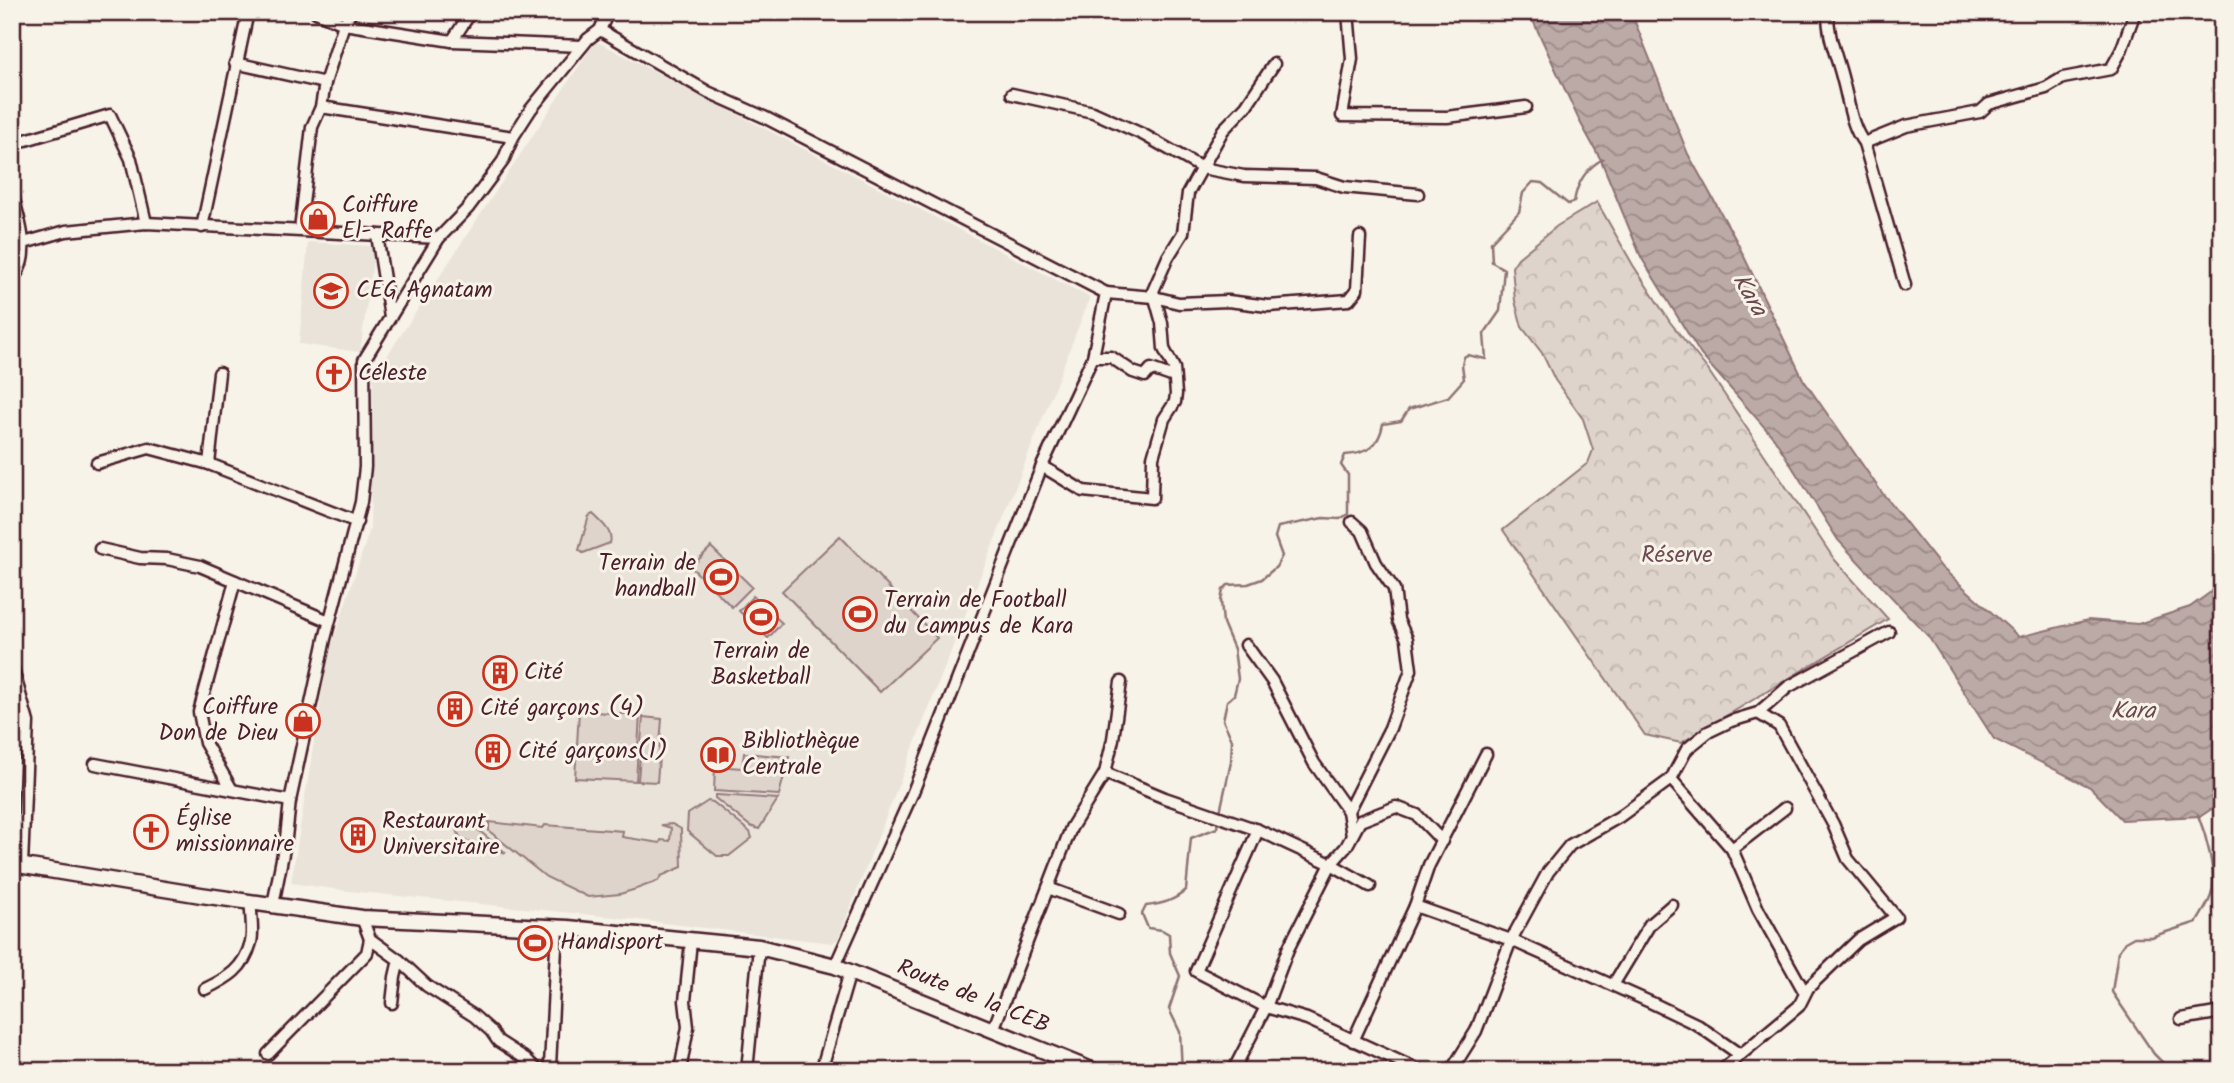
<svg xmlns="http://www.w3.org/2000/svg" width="2234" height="1083" font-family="Kalam,sans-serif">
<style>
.built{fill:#eae3da}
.grass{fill:#ded4cc;stroke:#947a7c;stroke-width:2}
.forest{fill:url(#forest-crowns);stroke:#947a7c;stroke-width:2}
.water{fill:url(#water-waves);stroke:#8e7275;stroke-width:2}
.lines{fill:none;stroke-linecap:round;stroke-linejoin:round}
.stream{stroke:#8e7275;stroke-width:2.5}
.street-casing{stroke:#4a1f2b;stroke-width:15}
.secondary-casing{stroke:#4a1f2b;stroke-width:19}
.street{stroke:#f7f3e8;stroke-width:10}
.secondary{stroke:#f7f3e8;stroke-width:14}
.labels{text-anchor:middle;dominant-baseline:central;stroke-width:6;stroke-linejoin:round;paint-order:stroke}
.poi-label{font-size:23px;fill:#4a1f2b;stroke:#f7f3e8;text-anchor:start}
.park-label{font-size:23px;fill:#6f4c53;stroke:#f7f3e8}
.street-label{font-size:23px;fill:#4a1f2b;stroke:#f7f3e8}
.water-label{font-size:24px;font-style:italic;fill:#6c4950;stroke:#f7f3e8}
</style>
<defs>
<pattern id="forest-crowns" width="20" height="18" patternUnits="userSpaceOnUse" patternTransform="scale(1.75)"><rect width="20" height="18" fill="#ded4cc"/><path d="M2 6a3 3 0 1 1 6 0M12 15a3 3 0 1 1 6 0" fill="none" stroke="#c0b6af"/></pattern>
<pattern id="water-waves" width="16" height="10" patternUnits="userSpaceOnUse" patternTransform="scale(1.75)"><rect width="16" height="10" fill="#bcaaa7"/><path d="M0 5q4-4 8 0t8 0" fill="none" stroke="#9b8a88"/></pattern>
</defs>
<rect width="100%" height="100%" fill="#f7f3e8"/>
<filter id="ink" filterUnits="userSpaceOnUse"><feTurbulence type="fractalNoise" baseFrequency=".0143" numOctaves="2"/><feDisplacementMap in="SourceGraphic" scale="14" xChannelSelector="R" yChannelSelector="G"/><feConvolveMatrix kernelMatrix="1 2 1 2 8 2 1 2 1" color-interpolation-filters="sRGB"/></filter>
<g filter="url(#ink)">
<!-- built -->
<g class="built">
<path d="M594 43H600L1089 297V300L838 939 832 943 613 917 349 891 291 883 328 656 370 529 373 377Z"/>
<path d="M308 242 373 246V260L360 352 299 344Z"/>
</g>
<!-- grass -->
<g class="grass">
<path d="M593 514C600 521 614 532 610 543L583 553 579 550 589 516Z"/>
<path d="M840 536 937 638 880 692 782 591Z"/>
<path d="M711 547 752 587 732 607 691 567Z"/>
<path d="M753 596 782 623 768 638 739 611Z"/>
<path d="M579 711 640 715 636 781 575 778Z"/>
<path d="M643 717 662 719 657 782 638 781Z"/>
<path d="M744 753 789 757 779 795 714 791 715 766 742 768Z"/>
<path d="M715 795H717L778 799 759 829 750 826 715 798Z"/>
<path d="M708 801 713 802 750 832 752 838 729 856H717L687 831 688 814Z"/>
<path d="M489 822 543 828 545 825 623 831 622 837 660 843 661 840 670 841 671 828 661 825 672 824 681 829 682 867 661 876 658 881 636 889 620 894 588 897 546 877 489 831Z"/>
<path d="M462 823H470L506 853 461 840 457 830Z"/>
</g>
<!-- forest -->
<path class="forest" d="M1597 202 1633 265 1670 322 1708 370 1834 559 1888 619 1681 743 1645 735 1503 530 1588 463 1593 450 1583 419 1555 380 1542 353 1522 327 1515 301 1512 267 1518 258 1557 226Z"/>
<!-- water -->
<path class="water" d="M1529 12H1631L1688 154 1736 240 1803 379 1880 490 1942 568 2019 637 2088 620 2138 624 2190 607 2222 584V802L2201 816 2122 820 2090 787 1994 739 1928 636 1838 540 1774 438 1701 355 1641 257 1601 160 1579 120Z"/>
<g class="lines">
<!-- stream -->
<g class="stream">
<path d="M1220 812 1231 762 1232 740 1223 720 1227 701 1234 695 1238 679 1234 649 1223 623 1221 601 1223 590 1228 585 1248 584 1262 579 1276 567 1282 556 1275 537 1278 527 1323 518 1340 519 1348 514V475L1341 465 1345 455C1367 454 1379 446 1383 424L1401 421 1409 409 1448 397 1464 379 1462 365 1464 357 1467 355 1486 359 1484 334 1500 311 1504 269 1492 262 1491 242 1519 212 1523 193 1533 182 1542 183 1568 204 1574 202C1577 183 1586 168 1603 159"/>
<path d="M1182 1071 1180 1032 1169 1009 1180 976 1170 953 1169 934 1162 930 1148 928 1142 914 1146 906C1162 904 1174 901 1186 890L1191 838 1217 828 1218 819"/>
<path d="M2184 1071 2182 1068 2165 1065 2154 1054 2112 992 2118 952 2125 942 2134 937H2151L2197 922C2202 913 2210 902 2212 892 2216 870 2206 835 2198 815"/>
</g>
<!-- street casing -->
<g class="street-casing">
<g id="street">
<path d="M316 12 344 24 452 41 582 46"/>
<path d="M1348 12 1352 59 1342 116 1447 117 1526 107"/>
<path d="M1828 12C1828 41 1837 55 1843 81 1849 103 1851 126 1864 143L1905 285"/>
<path d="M600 30 708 92 764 117 1106 293 1093 357 1042 466 913 792 835 966"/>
<path d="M452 41 471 12"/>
<path d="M235 63 325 83"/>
<path d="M1012 94 1093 112 1144 135 1202 168 1244 176 1316 178 1344 187 1418 194"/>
<path d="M321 107 513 137"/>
<path d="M1864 143 1906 126 1980 112 1989 104 2046 88 2063 78 2111 69 2121 51 2135 12"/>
<path d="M12 144 110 115 131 159 146 223"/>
<path d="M12 192C18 218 34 257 12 279"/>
<path d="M202 227 248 12"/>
<path d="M300 230 312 127 321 107 325 83 344 24 351 12"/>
<path d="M377 235 390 317"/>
<path d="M24 243 66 231 146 223 439 238"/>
<path d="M1106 293 1154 297 1179 303 1228 301 1268 306 1349 300 1357 290 1360 237"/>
<path d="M1093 357H1111L1133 372 1145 376 1151 369 1174 377"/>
<path d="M97 463 149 448 209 464 357 522"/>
<path d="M209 464 219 373"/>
<path d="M1042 466 1083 491 1152 498 1153 457 1164 419 1175 402 1176 394 1174 368 1164 349 1162 323 1153 291 1168 257 1183 233 1188 193 1223 130 1246 106 1274 64"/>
<path d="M100 549 140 558 167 559 200 566 329 621"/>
<path d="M12 666 28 722 22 865"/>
<path d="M95 764 290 801"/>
<path d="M1105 773 1165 798 1258 830 1331 864 1370 886"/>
<path d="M1671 779 1732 849 1758 909 1805 993"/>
<path d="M231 788 205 743 199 712 235 581"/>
<path d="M1348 811 1390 728 1411 670 1407 639 1398 620 1394 589 1376 563 1362 531 1352 522"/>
<path d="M1258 830 1196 971 1266 1007 1307 1019 1421 1071"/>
<path d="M1352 836 1360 821 1396 807 1417 815 1442 841"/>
<path d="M1732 849 1785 808"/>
<path d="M1048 888 1119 914"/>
<path d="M273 905 286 838 290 801 325 639 361 502 365 467 364 360 439 238 468 208 503 161 513 137 531 109 588 39 600 30 608 12"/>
<path d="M1415 906 1511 940 1650 1002 1696 1024 1739 1054"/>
<path d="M362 918 370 939 399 960 395 977 392 1003"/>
<path d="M399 960 427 986 474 1016 491 1031 498 1041 526 1059 538 1071"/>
<path d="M1613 985 1650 924 1672 905"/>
<path d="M205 989C228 978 244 969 251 942 254 930 250 915 251 902"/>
<path d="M2181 1019 2222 1012"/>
<path d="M993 1030 1071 828 1105 773 1113 739 1121 682"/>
<path d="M1353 1041 1415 906 1429 865 1486 754"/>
<path d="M268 1054 367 953 370 939"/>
<path d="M542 1071 550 1066 557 928"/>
<path d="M680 1071 688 1027 685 1001 691 941"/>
<path d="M747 1071 759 947"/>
<path d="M821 1071 850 972"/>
<path d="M1233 1071 1266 1007 1288 949 1331 864 1346 847 1352 836 1348 811 1314 763 1272 681 1246 645"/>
<path d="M1451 1071 1476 1031 1511 940 1548 872 1570 845 1619 817 1671 779 1687 749 1708 732 1731 721 1758 713 1788 687 1889 632"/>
<path d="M1721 1071 1799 1006 1808 988 1858 940 1896 917 1848 859 1833 824 1779 726 1758 713"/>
</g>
</g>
<!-- secondary casing -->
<g class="secondary-casing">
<path id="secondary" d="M12 864 201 895 362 918 568 928 759 947 835 966 1094 1071"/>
</g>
<!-- street -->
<use href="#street" class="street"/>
<!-- secondary -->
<use href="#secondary" class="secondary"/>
</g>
</g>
<!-- icons -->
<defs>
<g id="shop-ring" transform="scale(1.75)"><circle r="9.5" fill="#f7f3e8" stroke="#c8321e" stroke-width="1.5"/><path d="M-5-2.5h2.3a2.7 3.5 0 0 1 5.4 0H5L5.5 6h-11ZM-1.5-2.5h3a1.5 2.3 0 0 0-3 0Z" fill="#c8321e"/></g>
<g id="school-ring" transform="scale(1.75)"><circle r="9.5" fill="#f7f3e8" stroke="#c8321e" stroke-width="1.5"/><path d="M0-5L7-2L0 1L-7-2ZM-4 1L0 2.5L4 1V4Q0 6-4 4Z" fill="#c8321e"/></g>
<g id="church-ring" transform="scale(1.75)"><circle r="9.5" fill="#f7f3e8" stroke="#c8321e" stroke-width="1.5"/><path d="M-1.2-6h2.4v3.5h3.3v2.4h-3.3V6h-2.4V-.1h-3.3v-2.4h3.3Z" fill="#c8321e"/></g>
<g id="stadium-ring" transform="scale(1.75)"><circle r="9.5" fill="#f7f3e8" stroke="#c8321e" stroke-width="1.5"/><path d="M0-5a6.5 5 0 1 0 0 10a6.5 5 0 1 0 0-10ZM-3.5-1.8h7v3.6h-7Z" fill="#c8321e"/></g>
<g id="building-ring" transform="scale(1.75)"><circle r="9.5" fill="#f7f3e8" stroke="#c8321e" stroke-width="1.5"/><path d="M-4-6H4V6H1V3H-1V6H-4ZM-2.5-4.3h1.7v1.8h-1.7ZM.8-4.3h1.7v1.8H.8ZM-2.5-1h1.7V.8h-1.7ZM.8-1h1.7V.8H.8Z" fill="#c8321e"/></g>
<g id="library-ring" transform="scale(1.75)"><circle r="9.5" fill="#f7f3e8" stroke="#c8321e" stroke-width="1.5"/><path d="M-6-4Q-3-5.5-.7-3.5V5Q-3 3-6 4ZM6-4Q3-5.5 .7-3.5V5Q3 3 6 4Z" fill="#c8321e"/></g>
</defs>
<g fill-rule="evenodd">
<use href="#shop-ring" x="318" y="219"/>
<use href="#school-ring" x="331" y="291"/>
<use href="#church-ring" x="334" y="374"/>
<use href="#stadium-ring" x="721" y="577"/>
<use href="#stadium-ring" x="860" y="614"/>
<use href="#stadium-ring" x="761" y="617"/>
<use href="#building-ring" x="500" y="673"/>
<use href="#building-ring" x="455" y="709"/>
<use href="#shop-ring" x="303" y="721"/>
<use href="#building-ring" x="493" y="752"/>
<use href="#library-ring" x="718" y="755"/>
<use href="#church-ring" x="151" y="832"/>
<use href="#building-ring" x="358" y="835"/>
<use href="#stadium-ring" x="535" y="943"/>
</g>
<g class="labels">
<!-- poi labels -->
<g class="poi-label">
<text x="342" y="206">Coiffure<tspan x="342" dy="26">El- Raffe</tspan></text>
<text x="356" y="291">CEG Agnatam</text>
<text x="358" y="374">Céleste</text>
<text x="696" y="564" text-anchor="end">Terrain de<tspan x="696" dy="26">handball</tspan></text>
<text x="884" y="601">Terrain de Football<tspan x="884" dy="26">du Campus de Kara</tspan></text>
<text x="761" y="652" text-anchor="middle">Terrain de<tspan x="761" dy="26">Basketball</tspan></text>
<text x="524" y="673">Cité</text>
<text x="278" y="708" text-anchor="end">Coiffure<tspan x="278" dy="26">Don de Dieu</tspan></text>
<text x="480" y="709">Cité garçons (4)</text>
<text x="742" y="742">Bibliothèque<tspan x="742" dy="26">Centrale</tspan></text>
<text x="518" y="752">Cité garçons(1)</text>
<text x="176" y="819">Église<tspan x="176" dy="26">missionnaire</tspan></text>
<text x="382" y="822">Restaurant<tspan x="382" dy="26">Universitaire</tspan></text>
<text x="560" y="943">Handisport</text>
</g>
<!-- park labels -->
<g class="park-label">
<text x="1677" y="556">Réserve</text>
</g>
<!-- street labels -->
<g class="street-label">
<text transform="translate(973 997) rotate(22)">Route de la CEB</text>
</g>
<!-- water labels -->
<g class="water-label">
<text transform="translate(1749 295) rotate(60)">Kara</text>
<text x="2133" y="711">Kara</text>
</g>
</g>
<!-- margin -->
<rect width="2234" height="1083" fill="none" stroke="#f7f3e8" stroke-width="42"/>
<rect x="21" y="21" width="2192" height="1041" fill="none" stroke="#4a1f2b" stroke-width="2.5" filter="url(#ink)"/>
</svg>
